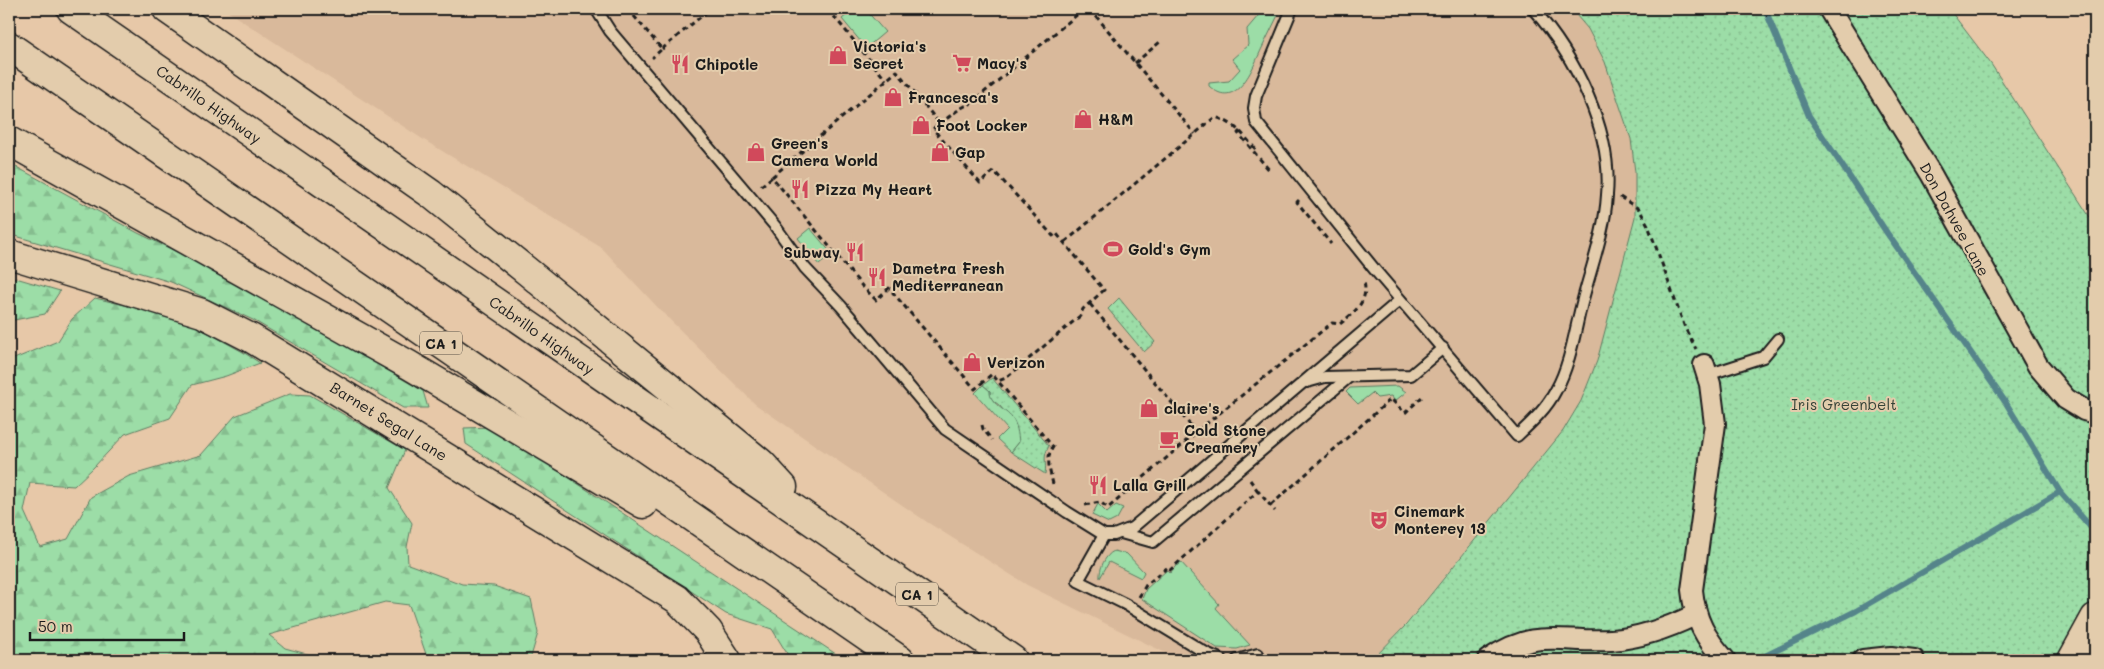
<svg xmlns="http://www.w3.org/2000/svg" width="2104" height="669" font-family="Mali,sans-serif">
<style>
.built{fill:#d9b99b}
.grass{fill:url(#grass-dots);stroke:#5c7c62}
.forest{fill:url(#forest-firs);stroke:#5c7c62}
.garden{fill:#9cdda7;stroke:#5c7c62}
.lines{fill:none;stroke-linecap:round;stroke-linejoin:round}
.stream{stroke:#54848a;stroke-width:6}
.lane-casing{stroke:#1c1c1c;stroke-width:14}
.street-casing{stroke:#1c1c1c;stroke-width:24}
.secondary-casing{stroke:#1c1c1c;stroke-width:31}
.highway-casing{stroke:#1c1c1c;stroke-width:31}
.path{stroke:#1c1c1c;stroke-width:3;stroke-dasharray:5 4;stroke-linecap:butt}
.lane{stroke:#e3ccac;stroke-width:10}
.street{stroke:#e3ccac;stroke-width:20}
.secondary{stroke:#e3ccac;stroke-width:28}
.highway{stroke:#e3ccac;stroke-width:28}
.labels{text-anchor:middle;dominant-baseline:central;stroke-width:4;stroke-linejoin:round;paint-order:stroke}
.shield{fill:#e3ccac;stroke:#585147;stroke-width:1}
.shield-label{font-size:14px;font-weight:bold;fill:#1c1c1c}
.poi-label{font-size:15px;font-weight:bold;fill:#1c1c1c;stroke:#e3ccac;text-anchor:start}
.street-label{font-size:15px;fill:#1c1c1c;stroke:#e3ccac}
.park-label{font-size:15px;fill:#364338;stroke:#e3ccac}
</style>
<defs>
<pattern id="grass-dots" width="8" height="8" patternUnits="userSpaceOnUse" patternTransform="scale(1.25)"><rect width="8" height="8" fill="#9cdda7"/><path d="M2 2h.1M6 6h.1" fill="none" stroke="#86bd8f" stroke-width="1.8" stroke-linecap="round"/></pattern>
<pattern id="forest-firs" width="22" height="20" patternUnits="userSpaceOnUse" patternTransform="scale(1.25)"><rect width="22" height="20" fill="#9cdda7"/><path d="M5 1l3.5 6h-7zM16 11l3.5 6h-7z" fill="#86bd8f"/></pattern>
</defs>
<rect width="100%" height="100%" fill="#e7c8a8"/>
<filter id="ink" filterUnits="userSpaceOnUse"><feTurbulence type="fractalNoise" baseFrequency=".02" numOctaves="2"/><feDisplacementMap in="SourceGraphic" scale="10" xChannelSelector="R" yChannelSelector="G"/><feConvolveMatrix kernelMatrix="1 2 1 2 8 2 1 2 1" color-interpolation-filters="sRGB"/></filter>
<g filter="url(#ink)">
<!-- built -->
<path class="built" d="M224 9H1571L1588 29 1605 62 1631 139 1635 172V217L1597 361 1581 401 1563 431 1386 648 1372 660H1353L1347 655 1341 660H1180L1027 585 927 522 784 424 755 404 662 312 602 248 424 140Z"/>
<!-- grass -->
<g class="grass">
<path d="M1571 9H1949L1991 64 2095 225V660H1372L1406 625 1563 431 1581 401 1597 361 1635 217V172L1631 139 1605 62 1588 29Z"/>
<path d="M1119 298 1155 342 1144 352 1108 309Z"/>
<path d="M992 378 1049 446C1042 458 1047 462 1045 474L1011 452 1019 442C1013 431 1008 415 1000 406 995 401 989 401 990 391L983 385Z"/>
</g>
<!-- forest -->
<g class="forest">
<path d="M9 163 138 233 204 265 260 296 423 391 428 408H403L253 320 171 282 9 234Z"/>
<path d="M9 276 60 291 45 314 9 321Z"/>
<path d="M95 298 183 319 243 352 260 363 226 376 192 385 170 418 125 434 93 468 74 486 30 483 24 511 40 547 68 539 91 497 129 476 201 455 235 416 290 394 310 395 405 450 389 488 412 523 407 547 408 564 462 584 494 586 531 599 538 633 530 660H428L409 605 385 602 269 635 285 648 325 659V660H9V361L58 341 72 319Z"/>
<path d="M492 427 845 660H791L772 629 726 614 466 444 464 428Z"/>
</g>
<!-- garden -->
<g class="garden">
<path d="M854 9H865L885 32 866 48 842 19Z"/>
<path d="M1264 9H1281C1275 22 1268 35 1262 48 1253 67 1237 112 1209 86V83L1229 81 1240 69 1232 59 1248 45 1247 29Z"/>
<path d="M810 228 832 254 819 265 798 238Z"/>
<path d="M983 385 990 391C989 403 1006 410 1012 418 1017 424 1018 434 1019 442L1011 452 997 439 1007 429 975 393Z"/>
<path d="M1398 386 1406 392 1395 401 1391 396 1377 398 1372 393 1358 404 1346 392 1350 388Z"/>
<path d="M1098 504 1107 513 1116 505 1123 508 1117 519 1109 523 1092 515Z"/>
<path d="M1114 551 1127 554 1144 572 1141 578 1109 562 1100 578C1099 569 1105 555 1114 551Z"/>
<path d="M1180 561 1219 604 1216 608 1250 645 1237 649 1217 648 1142 599 1146 589 1167 570 1170 573Z"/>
</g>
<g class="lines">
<!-- stream -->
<g class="stream">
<path d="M1765 9 1809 116 1887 233 2006 403 2060 492 2095 532"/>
<path d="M1757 660 1856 611 2060 492"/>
</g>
<!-- lane casing -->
<g class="lane-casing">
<g id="lane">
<path d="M596 9 610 31 775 226 805 268 841 306 945 429 1067 512 1104 535H1114L1132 528 1400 300"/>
<path d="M1292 9 1256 96 1254 108 1256 122 1375 270 1517 436C1532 422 1547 408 1556 390 1571 363 1575 329 1583 299 1592 265 1605 230 1607 195 1613 131 1575 56 1533 9"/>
<path d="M1707 375 1763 357 1778 339"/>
<path d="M1307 382 1325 377 1411 375 1443 348"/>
<path d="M1121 533 1153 542 1349 377"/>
<path d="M1104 535 1078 581 1125 604 1206 653 1222 660"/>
<path d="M1237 660 1258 654"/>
</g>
</g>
<!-- street casing -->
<g class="street-casing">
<g id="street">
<path d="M1829 9 1931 174 2038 366 2066 399 2084 410 2095 413"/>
<path d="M1704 365 1710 384 1715 424 1692 590C1695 620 1705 638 1725 660"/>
<path d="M1488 660C1537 627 1559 643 1611 640 1641 638 1668 628 1695 615"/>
<path d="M1863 660 1891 657 1914 660"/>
</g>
</g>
<!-- secondary casing -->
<g class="secondary-casing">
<g id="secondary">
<path d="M9 254 202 313 251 338 677 599 708 631 727 660"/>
<path d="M2072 660 2095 618"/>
</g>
</g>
<!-- highway casing -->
<g class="highway-casing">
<g id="highway">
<path d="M71 9 1013 660"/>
<path d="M167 9 431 194 528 272 761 463 783 487"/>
<path d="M9 46 900 660"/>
<path d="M9 141 409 365 643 504"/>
</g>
</g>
<!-- path -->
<g class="path">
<path d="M628 9 662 49 653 57 654 58"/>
<path d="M828 9 886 80"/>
<path d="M1090 9 1195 134"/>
<path d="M662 49 710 9"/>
<path d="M1135 63 1160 42"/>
<path d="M939 123C950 118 959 107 970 104L1084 9"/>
<path d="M1240 131 1238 133 1270 171"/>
<path d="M772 177 897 71 939 123 933 129 980 183 994 171 1053 236 1056 233 1104 290 1083 309 1080 316 1006 378 998 381"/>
<path d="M761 186 772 177 862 286 876 300 889 288 975 389 992 374 1053 447C1045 458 1050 471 1053 484"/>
<path d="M1620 197 1639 209 1648 225 1685 328 1696 349"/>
<path d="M1299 200 1297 202 1331 244"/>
<path d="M1065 242 1215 117C1237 124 1243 135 1258 152"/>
<path d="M1090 304 1196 432"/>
<path d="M982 425 983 429 992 440"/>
<path d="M1250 480 1258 491"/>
<path d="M1085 505 1100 502 1108 508 1206 424 1332 323 1340 324C1353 313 1369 302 1364 282"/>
<path d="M1271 505 1391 399 1405 413 1423 396"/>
<path d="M1139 597 1146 585 1168 567 1170 570 1258 491 1275 511"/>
</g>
<!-- lane -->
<use href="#lane" class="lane"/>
<!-- street -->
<use href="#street" class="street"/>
<!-- secondary -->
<use href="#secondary" class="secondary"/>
<!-- highway -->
<use href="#highway" class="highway"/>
</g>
</g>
<!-- icons -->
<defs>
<g id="shop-bare" transform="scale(1.5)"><path d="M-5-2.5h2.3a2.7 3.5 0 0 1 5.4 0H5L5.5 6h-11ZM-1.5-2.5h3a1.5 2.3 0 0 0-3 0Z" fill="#d1495b" stroke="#e3ccac" stroke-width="2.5" paint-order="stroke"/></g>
<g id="supermarket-bare" transform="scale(1.5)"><path d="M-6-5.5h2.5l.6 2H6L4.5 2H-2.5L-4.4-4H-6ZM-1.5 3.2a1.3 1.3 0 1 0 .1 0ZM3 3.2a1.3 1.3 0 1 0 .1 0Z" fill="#d1495b" stroke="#e3ccac" stroke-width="2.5" paint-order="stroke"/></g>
<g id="restaurant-bare" transform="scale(1.5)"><path d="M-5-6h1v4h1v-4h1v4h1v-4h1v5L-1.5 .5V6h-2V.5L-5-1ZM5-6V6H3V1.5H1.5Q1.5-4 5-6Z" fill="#d1495b" stroke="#e3ccac" stroke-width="2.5" paint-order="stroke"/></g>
<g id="stadium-bare" transform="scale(1.5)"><path d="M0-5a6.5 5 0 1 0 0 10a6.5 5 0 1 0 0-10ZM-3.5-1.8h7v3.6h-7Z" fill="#d1495b" stroke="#e3ccac" stroke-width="2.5" paint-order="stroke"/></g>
<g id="cafe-bare" transform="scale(1.5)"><path d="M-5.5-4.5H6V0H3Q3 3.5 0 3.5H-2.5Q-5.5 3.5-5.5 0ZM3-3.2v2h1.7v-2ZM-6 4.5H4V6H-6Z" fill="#d1495b" stroke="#e3ccac" stroke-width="2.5" paint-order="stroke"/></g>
<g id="theatre-bare" transform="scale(1.5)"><path d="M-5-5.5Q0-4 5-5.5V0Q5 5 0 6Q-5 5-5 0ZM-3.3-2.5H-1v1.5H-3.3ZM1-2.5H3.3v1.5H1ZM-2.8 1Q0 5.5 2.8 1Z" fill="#d1495b" stroke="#e3ccac" stroke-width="2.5" paint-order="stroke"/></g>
</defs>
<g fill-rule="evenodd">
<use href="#shop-bare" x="838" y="55"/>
<use href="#supermarket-bare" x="962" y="63"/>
<use href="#restaurant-bare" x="680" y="64"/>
<use href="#shop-bare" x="893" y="97"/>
<use href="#shop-bare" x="1083" y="119"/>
<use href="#shop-bare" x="921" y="125"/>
<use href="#shop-bare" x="756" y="152"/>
<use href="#shop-bare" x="940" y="152"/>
<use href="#restaurant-bare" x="800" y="189"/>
<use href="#stadium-bare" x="1113" y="249"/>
<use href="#restaurant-bare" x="855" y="252"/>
<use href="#restaurant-bare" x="877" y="277"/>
<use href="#shop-bare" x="972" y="362"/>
<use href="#shop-bare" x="1149" y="408"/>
<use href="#cafe-bare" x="1169" y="439"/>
<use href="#restaurant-bare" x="1098" y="485"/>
<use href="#theatre-bare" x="1379" y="520"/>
</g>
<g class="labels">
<!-- shield labels -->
<g class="shield">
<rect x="420" y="331.5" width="42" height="23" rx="4"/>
<rect x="896" y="582.5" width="42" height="23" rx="4"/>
</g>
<g class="shield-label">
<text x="441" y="343">CA 1</text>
<text x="917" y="594">CA 1</text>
</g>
<!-- poi labels -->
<g class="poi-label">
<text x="853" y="46">Victoria's<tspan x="853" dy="17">Secret</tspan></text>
<text x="977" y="63">Macy's</text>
<text x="695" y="64">Chipotle</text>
<text x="908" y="97">Francesca's</text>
<text x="1098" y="119">H&amp;M</text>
<text x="936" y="125">Foot Locker</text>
<text x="771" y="143">Green's<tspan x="771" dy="17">Camera World</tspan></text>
<text x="955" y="152">Gap</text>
<text x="815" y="189">Pizza My Heart</text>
<text x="1128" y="249">Gold's Gym</text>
<text x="840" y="252" text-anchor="end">Subway</text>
<text x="892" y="268">Dametra Fresh<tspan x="892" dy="17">Mediterranean</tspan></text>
<text x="987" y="362">Verizon</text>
<text x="1164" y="408">claire's</text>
<text x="1184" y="430">Cold Stone<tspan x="1184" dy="17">Creamery</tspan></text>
<text x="1113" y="485">Lalla Grill</text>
<text x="1394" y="511">Cinemark<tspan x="1394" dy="17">Monterey 13</tspan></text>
</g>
<!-- street labels -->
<g class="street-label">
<text transform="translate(209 104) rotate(35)">Cabrillo Highway</text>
<text transform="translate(1955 219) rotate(61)">Don Dahvee Lane</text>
<text transform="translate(542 335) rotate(35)">Cabrillo Highway</text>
<text transform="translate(389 421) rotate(32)">Barnet Segal Lane</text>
</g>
<!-- park labels -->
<g class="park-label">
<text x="1844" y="404">Iris Greenbelt</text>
</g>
</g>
<!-- margin -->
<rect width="2104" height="669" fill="none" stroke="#e3ccac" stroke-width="30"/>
<rect x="15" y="15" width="2074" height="639" fill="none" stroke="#1c1c1c" stroke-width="2" filter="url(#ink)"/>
<!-- scale -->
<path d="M30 632v8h154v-8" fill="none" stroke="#1c1c1c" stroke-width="2.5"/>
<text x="38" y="632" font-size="15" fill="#1c1c1c" stroke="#e3ccac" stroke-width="4" paint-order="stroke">50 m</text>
</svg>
